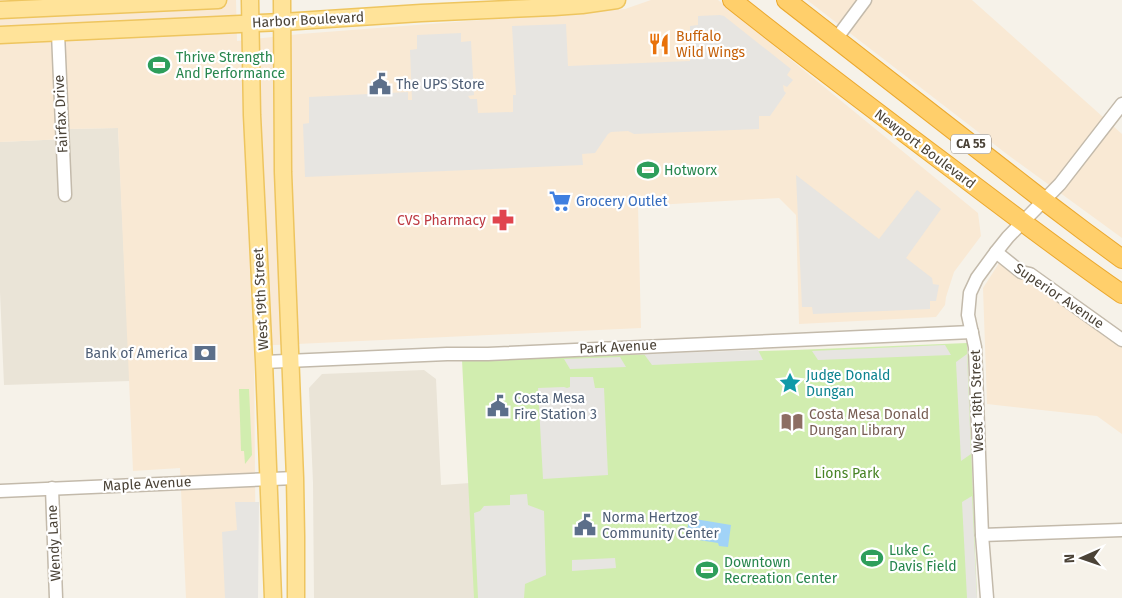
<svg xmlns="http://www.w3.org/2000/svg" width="1122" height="598" font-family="'Fira Sans',sans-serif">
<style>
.residential{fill:#eae4d7}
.commercial{fill:#f9e9d4}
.green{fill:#d1edaf}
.parking{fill:#e7e5e1}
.water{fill:#a1d3f7}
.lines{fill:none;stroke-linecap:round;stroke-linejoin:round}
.minor-casing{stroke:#c3baab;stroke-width:15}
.major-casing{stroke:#eec55f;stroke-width:19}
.highway-casing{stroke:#eba82e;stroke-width:20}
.minor{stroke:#fff;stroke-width:12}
.major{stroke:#ffe399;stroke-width:16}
.highway{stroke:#ffcf6b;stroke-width:18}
.labels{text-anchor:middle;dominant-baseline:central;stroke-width:4.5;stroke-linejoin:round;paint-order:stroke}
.shield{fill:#fff;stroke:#817b73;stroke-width:1}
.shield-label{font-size:12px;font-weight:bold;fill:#4b4337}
.street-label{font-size:14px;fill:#4b4337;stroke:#fff}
.food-label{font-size:14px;fill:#c56008;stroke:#fff;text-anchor:start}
.leisure-label{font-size:14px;fill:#27864d;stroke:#fff;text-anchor:start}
.service-label{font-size:14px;fill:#4e5e75;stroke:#fff;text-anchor:start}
.shop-label{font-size:14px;fill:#366cbe;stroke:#fff;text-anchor:start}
.health-label{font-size:14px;fill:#be3a42;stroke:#fff;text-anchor:end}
.culture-label{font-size:14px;fill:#0d838f;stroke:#fff;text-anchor:start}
.education-label{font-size:14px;fill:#785e54;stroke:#fff;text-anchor:start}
.park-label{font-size:14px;fill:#478324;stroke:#fff}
</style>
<rect width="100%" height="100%" fill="#f6f2e9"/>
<!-- residential -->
<g class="residential">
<path d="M118 128 130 381 4 385 0 292V142L65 139V129Z"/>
<path d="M424 370 436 379 441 485 470 483 475 598H314L313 483 309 388 322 374Z"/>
</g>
<!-- commercial -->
<g class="commercial">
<path d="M0 0H236L237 41 300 34 625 9 651 0H718L978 213 981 236 954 272 946 297 945 305 936 317 799 324 796 215 779 198 638 206 641 328 254 346 256 598H186L180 468 133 471 118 128 66 129V139L0 142Z"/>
<path d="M807 0H972L1122 134V238L1008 155Z"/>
<path d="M1003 257 1122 346V434L1097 416 987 404 983 288Z"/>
</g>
<!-- green -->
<g class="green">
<path d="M967 343 977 598H474L462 360 795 350Z"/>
<path d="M239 389H249L252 455 245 464 244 451H241Z"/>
</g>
<!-- parking -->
<g class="parking">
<path d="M720 15 724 16 791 69 787 75 793 80 787 87 783 85 784 91 786 93 770 116H759V129L634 134 628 131 611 132 608 134 595 153 582 154 583 165 305 177 303 124 309 123V97L408 92V100H412L410 50 417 49V35L461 33V42L471 41 474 95 468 96 470 99H477L478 113 513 112V95H516L512 26 566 24 568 66 690 61V26L698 25V16Z"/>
<path d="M796 175 879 239 917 190 941 209 906 258 932 278 933 284 939 285 936 301H930V309L813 314 812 307H802Z"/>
<path d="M945 345 951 355 818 360 812 351Z"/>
<path d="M758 350 763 360 652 365 644 354Z"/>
<path d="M967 354 971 454 961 461 956 362Z"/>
<path d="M620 357 626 367 570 369 564 359Z"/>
<path d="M570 377H593L595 388H604L608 475 543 479 538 388 564 387 567 388 570 387Z"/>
<path d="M527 494 528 505 544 511 546 575 525 584 524 598H478L474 513 480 511 484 506 510 505V495Z"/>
<path d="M972 496 977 598H967L962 502Z"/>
<path d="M235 502H259L258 598H225L222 532 237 530Z"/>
<path d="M615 558 616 568 572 571V560Z"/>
</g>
<!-- water -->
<path class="water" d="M689 518 731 525 728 547 719 546 718 543 686 538Z"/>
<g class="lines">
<!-- minor casing -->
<g class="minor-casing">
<g id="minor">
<path d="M58 33 65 195"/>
<path d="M836 39 865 0"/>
<path d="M996 252 1021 272 1030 274 1122 340"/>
<path d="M264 362 447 354H488L972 332"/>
<path d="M52 488 56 598"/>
<path d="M0 491 295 478"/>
<path d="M982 535 1122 530"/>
<path d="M987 598 982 535 975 347 968 315 970 293 977 278 996 252 1008 237 1060 184 1122 104"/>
</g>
</g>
<!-- major casing -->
<g class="major-casing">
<g id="major">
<path d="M250 0 252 115 264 362 273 598"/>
<path d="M282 0 283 172 295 478 296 536V598"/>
<path d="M0 10 218 0"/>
<path d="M0 35 282 22 421 13 554 7 582 5 617 0"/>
</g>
</g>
<!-- highway casing -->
<g class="highway-casing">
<g id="highway">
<path d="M732 0C804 57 878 113 951 168 1008 211 1064 254 1122 294"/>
<path d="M786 0 1043 200 1084 231 1122 259"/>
</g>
</g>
<!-- minor -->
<use href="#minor" class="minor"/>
<!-- major -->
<use href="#major" class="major"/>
<!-- highway -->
<use href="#highway" class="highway"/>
</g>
<!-- icons -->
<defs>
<g id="restaurant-bare" transform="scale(1.725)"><path d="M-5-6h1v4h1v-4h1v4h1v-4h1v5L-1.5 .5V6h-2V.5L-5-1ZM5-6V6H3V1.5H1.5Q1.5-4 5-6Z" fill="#e8710a" stroke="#fff" stroke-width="2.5" paint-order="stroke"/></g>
<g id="stadium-bare" transform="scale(1.725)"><path d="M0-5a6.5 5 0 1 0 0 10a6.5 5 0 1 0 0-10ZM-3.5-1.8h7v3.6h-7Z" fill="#2e9e5b" stroke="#fff" stroke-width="2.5" paint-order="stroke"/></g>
<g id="civic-bare" transform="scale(1.725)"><path d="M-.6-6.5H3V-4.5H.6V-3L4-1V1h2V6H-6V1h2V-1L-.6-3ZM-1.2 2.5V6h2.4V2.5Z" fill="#5c6f8a" stroke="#fff" stroke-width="2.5" paint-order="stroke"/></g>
<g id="supermarket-bare" transform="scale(1.725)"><path d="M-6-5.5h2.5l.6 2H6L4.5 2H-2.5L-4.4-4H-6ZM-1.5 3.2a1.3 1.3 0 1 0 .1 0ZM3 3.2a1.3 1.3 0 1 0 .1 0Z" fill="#3f7fe0" stroke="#fff" stroke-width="2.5" paint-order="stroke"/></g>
<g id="pharmacy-bare" transform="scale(1.725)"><path d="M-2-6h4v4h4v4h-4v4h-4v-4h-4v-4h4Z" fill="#e0444e" stroke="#fff" stroke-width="2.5" paint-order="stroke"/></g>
<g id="bank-bare" transform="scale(1.725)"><path d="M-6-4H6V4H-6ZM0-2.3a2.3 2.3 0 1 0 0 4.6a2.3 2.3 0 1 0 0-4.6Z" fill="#5c6f8a" stroke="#fff" stroke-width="2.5" paint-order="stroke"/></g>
<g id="sight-bare" transform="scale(1.725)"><path d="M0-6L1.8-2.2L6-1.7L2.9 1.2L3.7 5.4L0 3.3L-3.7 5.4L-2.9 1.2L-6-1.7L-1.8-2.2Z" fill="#0f9aa8" stroke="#fff" stroke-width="2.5" paint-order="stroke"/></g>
<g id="library-bare" transform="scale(1.725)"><path d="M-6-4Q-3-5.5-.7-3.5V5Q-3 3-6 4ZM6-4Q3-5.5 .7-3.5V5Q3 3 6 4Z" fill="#8d6e63" stroke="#fff" stroke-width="2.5" paint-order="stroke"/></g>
</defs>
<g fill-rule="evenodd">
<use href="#restaurant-bare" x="659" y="44"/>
<use href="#stadium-bare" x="159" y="65"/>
<use href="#civic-bare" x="380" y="84"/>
<use href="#stadium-bare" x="648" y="170"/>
<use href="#supermarket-bare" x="560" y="201"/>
<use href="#pharmacy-bare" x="503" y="220"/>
<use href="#bank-bare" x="205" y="353"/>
<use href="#sight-bare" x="790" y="383"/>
<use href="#civic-bare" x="498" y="406"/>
<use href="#library-bare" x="792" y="422"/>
<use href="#civic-bare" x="585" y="525"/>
<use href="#stadium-bare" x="872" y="558"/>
<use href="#stadium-bare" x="707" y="570"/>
</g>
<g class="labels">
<!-- shield labels -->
<rect class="shield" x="951" y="134.5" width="40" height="19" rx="4"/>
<g class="shield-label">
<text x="971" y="144">CA 55</text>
</g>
<!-- street labels -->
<g class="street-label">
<text transform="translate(308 20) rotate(-3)">Harbor Boulevard</text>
<text transform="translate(61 114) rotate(-93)">Fairfax Drive</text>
<text transform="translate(925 149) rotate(37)">Newport Boulevard</text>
<text transform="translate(1059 296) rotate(34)">Superior Avenue</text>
<text transform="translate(261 299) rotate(-93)">West 19th Street</text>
<text transform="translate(618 347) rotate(-3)">Park Avenue</text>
<text transform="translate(977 401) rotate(-92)">West 18th Street</text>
<text transform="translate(147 484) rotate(-3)">Maple Avenue</text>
<text transform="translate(54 543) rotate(-93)">Wendy Lane</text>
</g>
<!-- food labels -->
<g class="food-label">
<text x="676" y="36">Buffalo<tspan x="676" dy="16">Wild Wings</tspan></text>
</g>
<!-- leisure labels -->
<g class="leisure-label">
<text x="176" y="57">Thrive Strength<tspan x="176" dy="16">And Performance</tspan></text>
<text x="664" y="170">Hotworx</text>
<text x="889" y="550">Luke C.<tspan x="889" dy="16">Davis Field</tspan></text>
<text x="724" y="562">Downtown<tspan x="724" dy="16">Recreation Center</tspan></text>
</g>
<!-- service labels -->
<g class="service-label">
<text x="396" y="84">The UPS Store</text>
<text x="188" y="353" text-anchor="end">Bank of America</text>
<text x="514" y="398">Costa Mesa<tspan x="514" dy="16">Fire Station 3</tspan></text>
<text x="602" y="517">Norma Hertzog<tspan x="602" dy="16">Community Center</tspan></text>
</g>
<!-- shop labels -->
<g class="shop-label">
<text x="576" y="201">Grocery Outlet</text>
</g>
<!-- health labels -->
<g class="health-label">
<text x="486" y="220">CVS Pharmacy</text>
</g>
<!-- culture labels -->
<g class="culture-label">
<text x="806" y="375">Judge Donald<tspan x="806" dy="16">Dungan</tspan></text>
</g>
<!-- education labels -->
<g class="education-label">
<text x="809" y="414">Costa Mesa Donald<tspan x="809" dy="16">Dungan Library</tspan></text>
</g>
<!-- park labels -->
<g class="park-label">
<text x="847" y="473">Lions Park</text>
</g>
</g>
<!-- north arrow -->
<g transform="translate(1082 558) rotate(268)" stroke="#ffffff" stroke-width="4" paint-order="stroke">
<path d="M0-4L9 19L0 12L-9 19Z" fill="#4b4337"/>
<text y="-8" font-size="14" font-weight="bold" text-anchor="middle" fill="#4b4337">N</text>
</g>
</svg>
